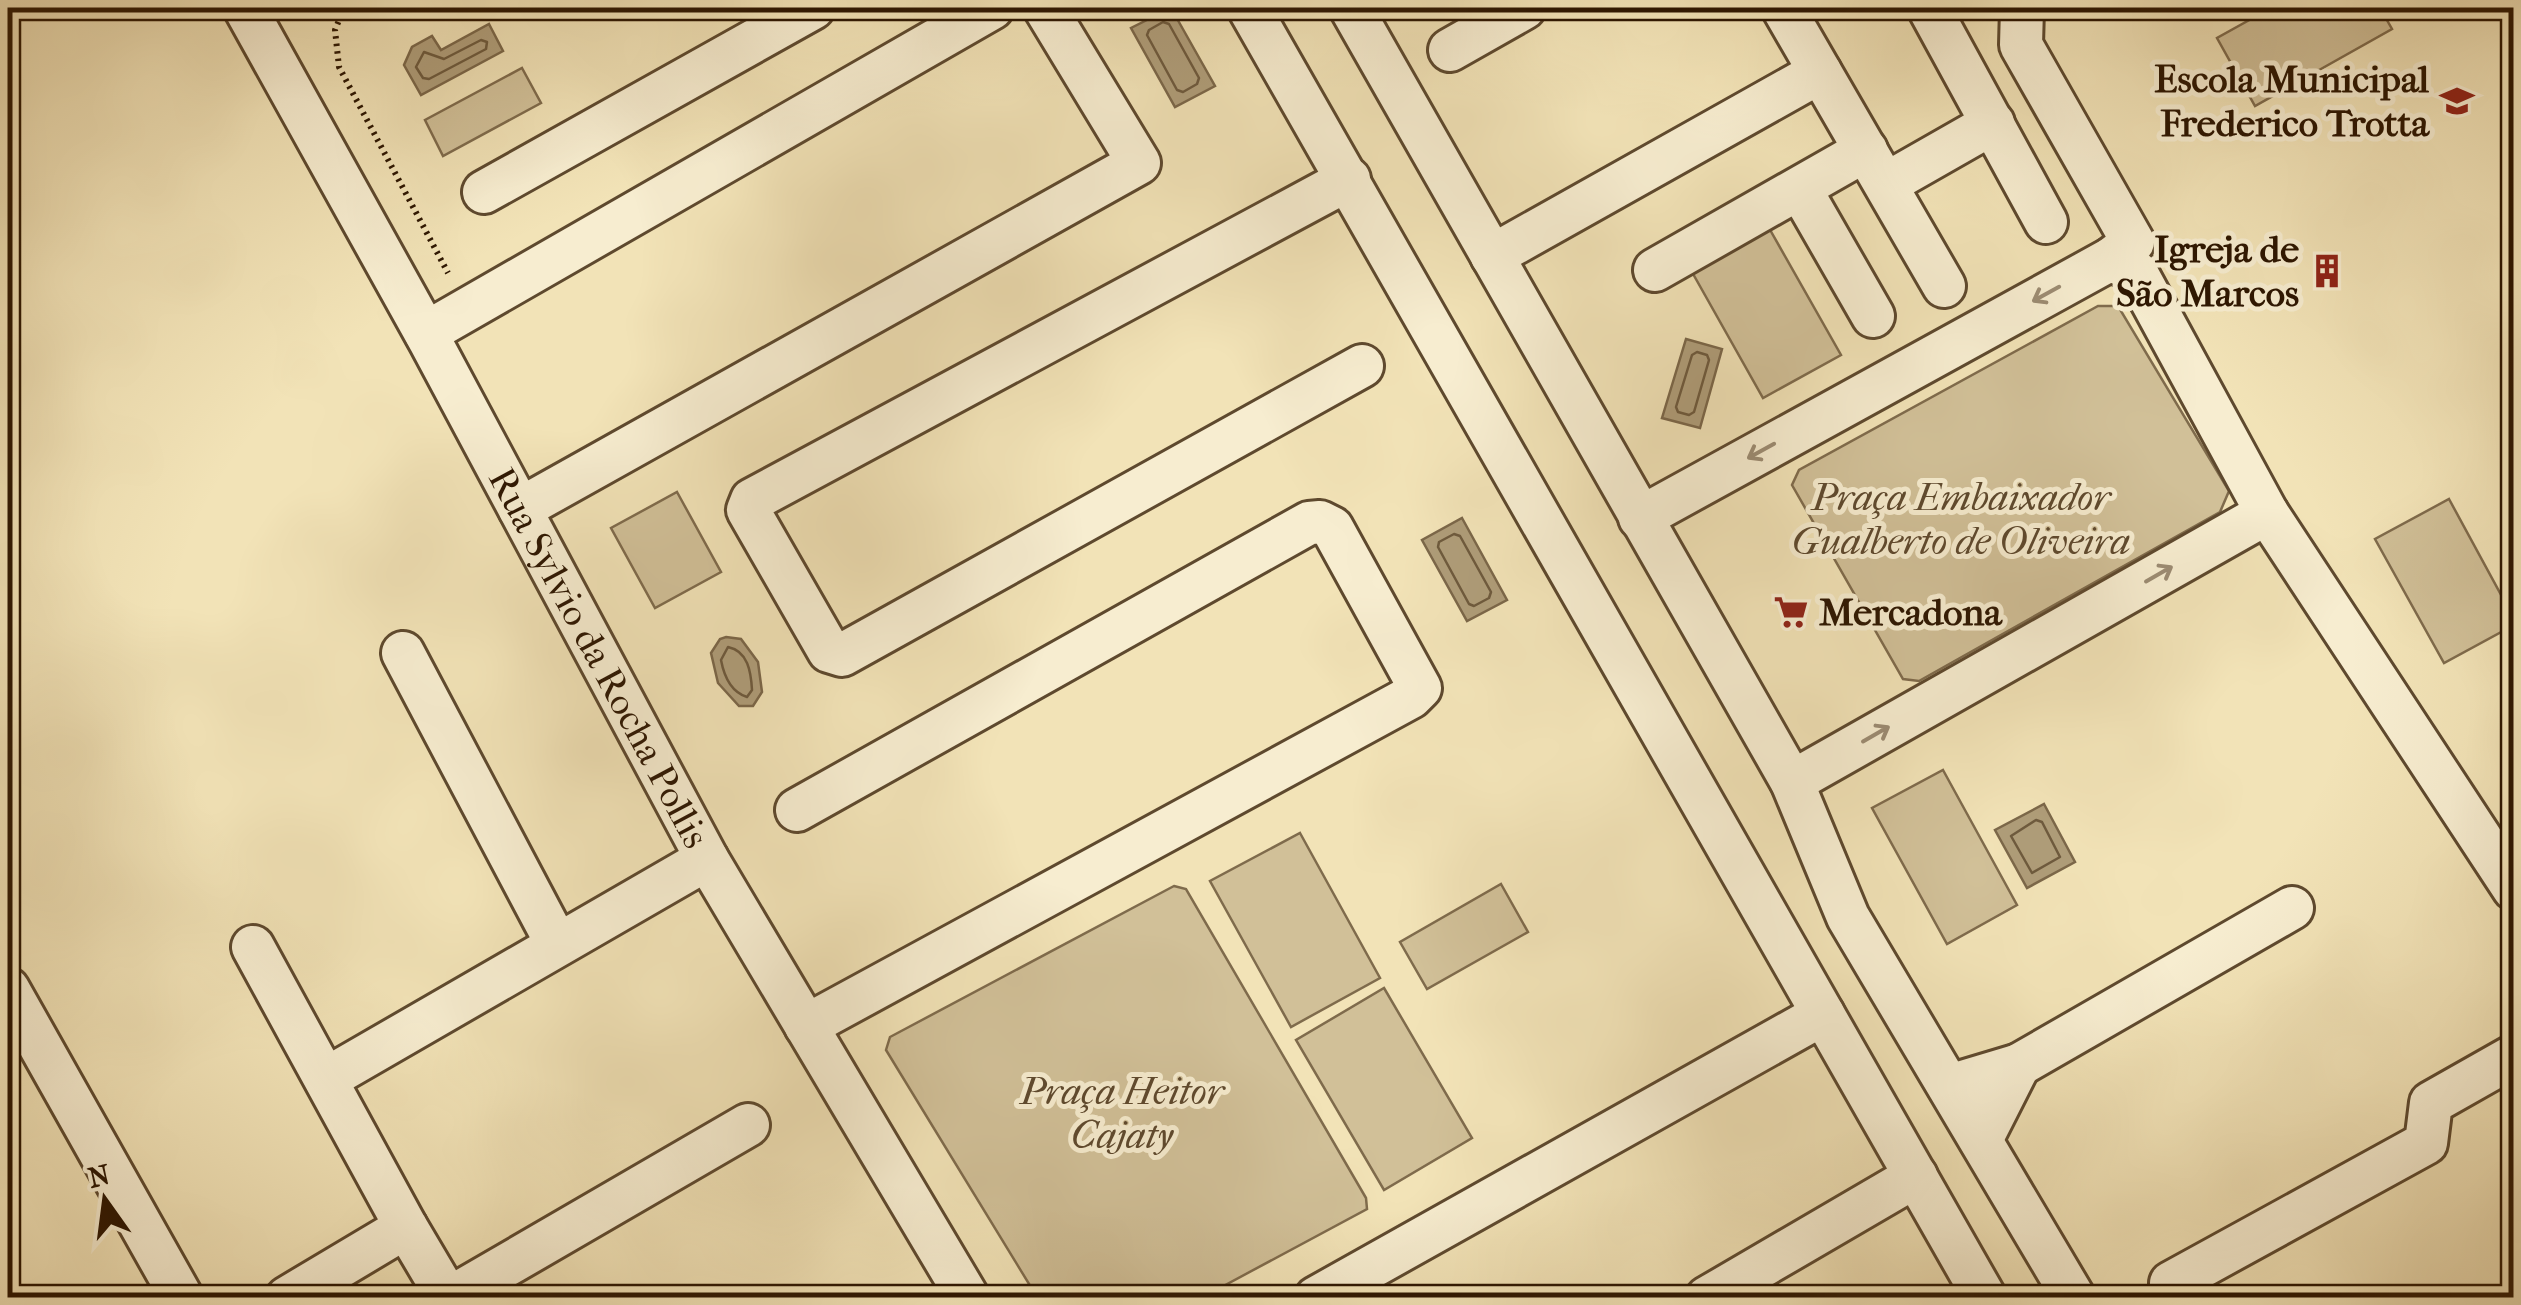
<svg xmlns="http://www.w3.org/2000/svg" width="2521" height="1305" font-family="'IM FELL French Canon',serif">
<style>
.green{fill:#d1c098;stroke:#7f6b4c;stroke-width:2.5}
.water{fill:#af9d79;stroke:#7b6749;stroke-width:2.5}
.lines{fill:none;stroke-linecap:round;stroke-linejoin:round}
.shore{stroke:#6e5a3d;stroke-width:2.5}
.minor-casing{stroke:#5e492e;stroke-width:48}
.path{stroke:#2d1601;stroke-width:6;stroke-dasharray:2.5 5;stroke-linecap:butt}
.minor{stroke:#f7edd0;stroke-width:42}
.oneway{stroke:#9c8c73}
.labels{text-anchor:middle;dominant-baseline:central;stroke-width:10;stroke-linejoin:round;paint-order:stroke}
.poi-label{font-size:38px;font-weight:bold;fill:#2d1601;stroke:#f7edd0;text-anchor:end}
.park-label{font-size:38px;font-style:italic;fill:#5e492e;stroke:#f7edd0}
.street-label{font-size:38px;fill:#2d1601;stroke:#f7edd0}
</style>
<rect width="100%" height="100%" fill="#f2e3b7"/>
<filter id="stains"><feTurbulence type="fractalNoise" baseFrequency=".002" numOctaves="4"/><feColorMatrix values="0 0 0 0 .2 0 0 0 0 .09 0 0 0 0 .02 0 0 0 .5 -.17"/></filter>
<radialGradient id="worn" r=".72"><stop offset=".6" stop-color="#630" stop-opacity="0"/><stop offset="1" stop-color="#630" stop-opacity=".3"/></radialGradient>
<!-- green -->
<g class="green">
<path d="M2271 8H2380L2392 29 2255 106 2217 38Z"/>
<path d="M522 68 541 103 443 156 425 120Z"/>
<path d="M1769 228 1841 355 1763 398 1692 272Z"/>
<path d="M2098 306H2118L2229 491 2220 512 1919 681 1903 679 1792 485 1799 470Z"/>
<path d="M677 492 721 572 655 608 611 528Z"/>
<path d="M2449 499 2513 617 2514 625 2444 663 2375 539Z"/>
<path d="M1943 770 2017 905 1947 944 1872 808Z"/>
<path d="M1300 833 1380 978 1291 1027 1210 881Z"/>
<path d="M1501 884 1528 932 1427 989 1400 942Z"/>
<path d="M1174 886 1186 889 1366 1198 1367 1209 1203 1297H1037L886 1050 890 1037Z"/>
<path d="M1384 988 1472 1138 1384 1190 1296 1040Z"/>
</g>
<!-- water -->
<g class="water">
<path d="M1171 8 1215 86 1175 107 1131 28Z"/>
<path d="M489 24 503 51 421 95 404 65 412 47 432 36 441 50Z"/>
<path d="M1686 339 1722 349 1700 428 1662 418Z"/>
<path d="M1462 518 1507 600 1467 621 1422 540Z"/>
<path d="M726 637 741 639 758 662 762 692 753 706H739L718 683 711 653 720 639Z"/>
<path d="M2044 804 2075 862 2027 888 1995 830Z"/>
</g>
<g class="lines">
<!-- shore -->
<g class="shore">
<path d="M1163 22 1169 24 1199 78 1197 84 1183 92 1177 90 1147 35 1149 30Z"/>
<path d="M481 40 487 42 486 49 429 79 423 78 416 67 424 52 444 59Z"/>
<path d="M1697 352 1707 355 1709 360 1694 412 1689 415 1678 412 1676 407 1692 355Z"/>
<path d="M1454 534 1460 536 1491 592 1489 598 1474 606 1469 604 1438 547 1439 542Z"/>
<path d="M728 647C748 651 751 672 752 690L747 697C731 692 724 676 721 660Z"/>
<path d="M2036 820 2042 822 2060 857 2032 873 2011 836Z"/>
</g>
<!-- minor casing -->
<g class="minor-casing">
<g id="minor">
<path id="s1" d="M245 8 430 341 707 859 968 1298"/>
<path d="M1249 8 1985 1298"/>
<path d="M1351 8 1792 782 1848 917 2074 1298"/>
<path d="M1783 8 1944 286"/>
<path d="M1929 8 2046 222"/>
<path d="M2022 8 2021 45 2133 242 2111 259"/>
<path d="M1450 50 1524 8"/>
<path d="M1349 179 752 500 748 510 829 651 842 655 1362 366"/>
<path d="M1886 184 1993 123"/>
<path d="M1800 189 1873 316"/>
<path d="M484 192 813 8"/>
<path d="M1492 256 1820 72"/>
<path d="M1655 270 1866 150"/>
<path d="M426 333 992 8"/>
<path d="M520 509 1139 163 1045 8"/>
<path d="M2267 513 2514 889"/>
<path d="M1640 518 2111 259 2136 272 2267 513 1792 782"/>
<path d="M403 653 557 944"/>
<path d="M797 810 1309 523 1320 522 1332 528 1420 688 1411 697 806 1026"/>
<path d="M253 947 406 1227 448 1298"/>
<path d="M8 989 182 1298"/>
<path d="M2019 1065 2292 908"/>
<path d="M326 1079 707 859"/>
<path d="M1949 1086 2019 1065 1981 1140"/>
<path d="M2171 1283 2426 1143 2431 1103 2514 1056"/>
<path d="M287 1298 406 1227"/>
<path d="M450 1298 748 1125"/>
<path d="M1316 1298 1823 1014"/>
<path d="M1707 1298 1916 1176"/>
</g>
</g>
<!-- path -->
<path class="path" d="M344 8 335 30 339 67 448 273"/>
<!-- minor -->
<use href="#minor" class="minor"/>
</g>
<!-- one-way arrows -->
<defs><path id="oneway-shaft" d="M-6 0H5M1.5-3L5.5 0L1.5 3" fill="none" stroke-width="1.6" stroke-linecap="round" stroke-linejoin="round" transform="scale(2.5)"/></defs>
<g class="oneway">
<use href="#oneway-shaft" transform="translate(2046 294) rotate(151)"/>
<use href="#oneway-shaft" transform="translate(1761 451) rotate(151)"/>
<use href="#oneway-shaft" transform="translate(2159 574) rotate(-30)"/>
<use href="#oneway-shaft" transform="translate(1876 734) rotate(-30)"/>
</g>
<!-- icons -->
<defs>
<g id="school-bare" transform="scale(2.7)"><path d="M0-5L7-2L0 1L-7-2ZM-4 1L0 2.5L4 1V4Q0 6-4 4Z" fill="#8f2418" stroke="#f7edd0" stroke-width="2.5" paint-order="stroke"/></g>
<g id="building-bare" transform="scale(2.7)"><path d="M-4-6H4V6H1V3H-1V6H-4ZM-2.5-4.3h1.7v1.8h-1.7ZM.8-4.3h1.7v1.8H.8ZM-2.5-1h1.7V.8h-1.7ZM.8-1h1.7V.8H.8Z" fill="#8f2418" stroke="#f7edd0" stroke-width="2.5" paint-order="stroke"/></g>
<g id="supermarket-bare" transform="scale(2.7)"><path d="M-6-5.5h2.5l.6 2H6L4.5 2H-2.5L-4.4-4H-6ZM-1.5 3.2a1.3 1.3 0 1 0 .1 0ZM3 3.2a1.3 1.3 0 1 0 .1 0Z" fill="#8f2418" stroke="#f7edd0" stroke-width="2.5" paint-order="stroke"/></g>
</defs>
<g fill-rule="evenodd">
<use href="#school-bare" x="2457" y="101"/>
<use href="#building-bare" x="2327" y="271"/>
<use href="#supermarket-bare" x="1791" y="612"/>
</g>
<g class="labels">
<!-- poi labels -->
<g class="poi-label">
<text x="2429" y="79">Escola Municipal<tspan x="2429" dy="44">Frederico Trotta</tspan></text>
<text x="2299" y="249">Igreja de<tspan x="2299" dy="44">São Marcos</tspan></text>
<text x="1819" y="612" text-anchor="start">Mercadona</text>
</g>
<!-- park labels -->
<g class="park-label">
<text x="1961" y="497">Praça Embaixador<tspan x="1961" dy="44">Gualberto de Oliveira</tspan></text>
<text x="1122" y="1091">Praça Heitor<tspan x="1122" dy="44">Cajaty</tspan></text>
</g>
<!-- street labels -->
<g class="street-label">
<text stroke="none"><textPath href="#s1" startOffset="740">Rua Sylvio da Rocha Pollis</textPath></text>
</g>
</g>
<!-- margin -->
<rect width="2521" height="1305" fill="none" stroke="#f2e3b7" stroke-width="40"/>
<rect x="10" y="10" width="2501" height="1285" fill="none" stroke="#2d1601" stroke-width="5"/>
<rect x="20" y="20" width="2481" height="1265" fill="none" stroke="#2d1601" stroke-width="2.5"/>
<!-- north arrow -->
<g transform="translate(105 1200) rotate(346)" stroke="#f7edd0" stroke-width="8" paint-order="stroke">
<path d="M0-8L18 38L0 25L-18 38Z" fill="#2d1601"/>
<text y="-15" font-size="28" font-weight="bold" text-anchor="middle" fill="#2d1601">N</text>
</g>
<rect width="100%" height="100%" filter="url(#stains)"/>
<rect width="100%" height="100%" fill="url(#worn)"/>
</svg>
